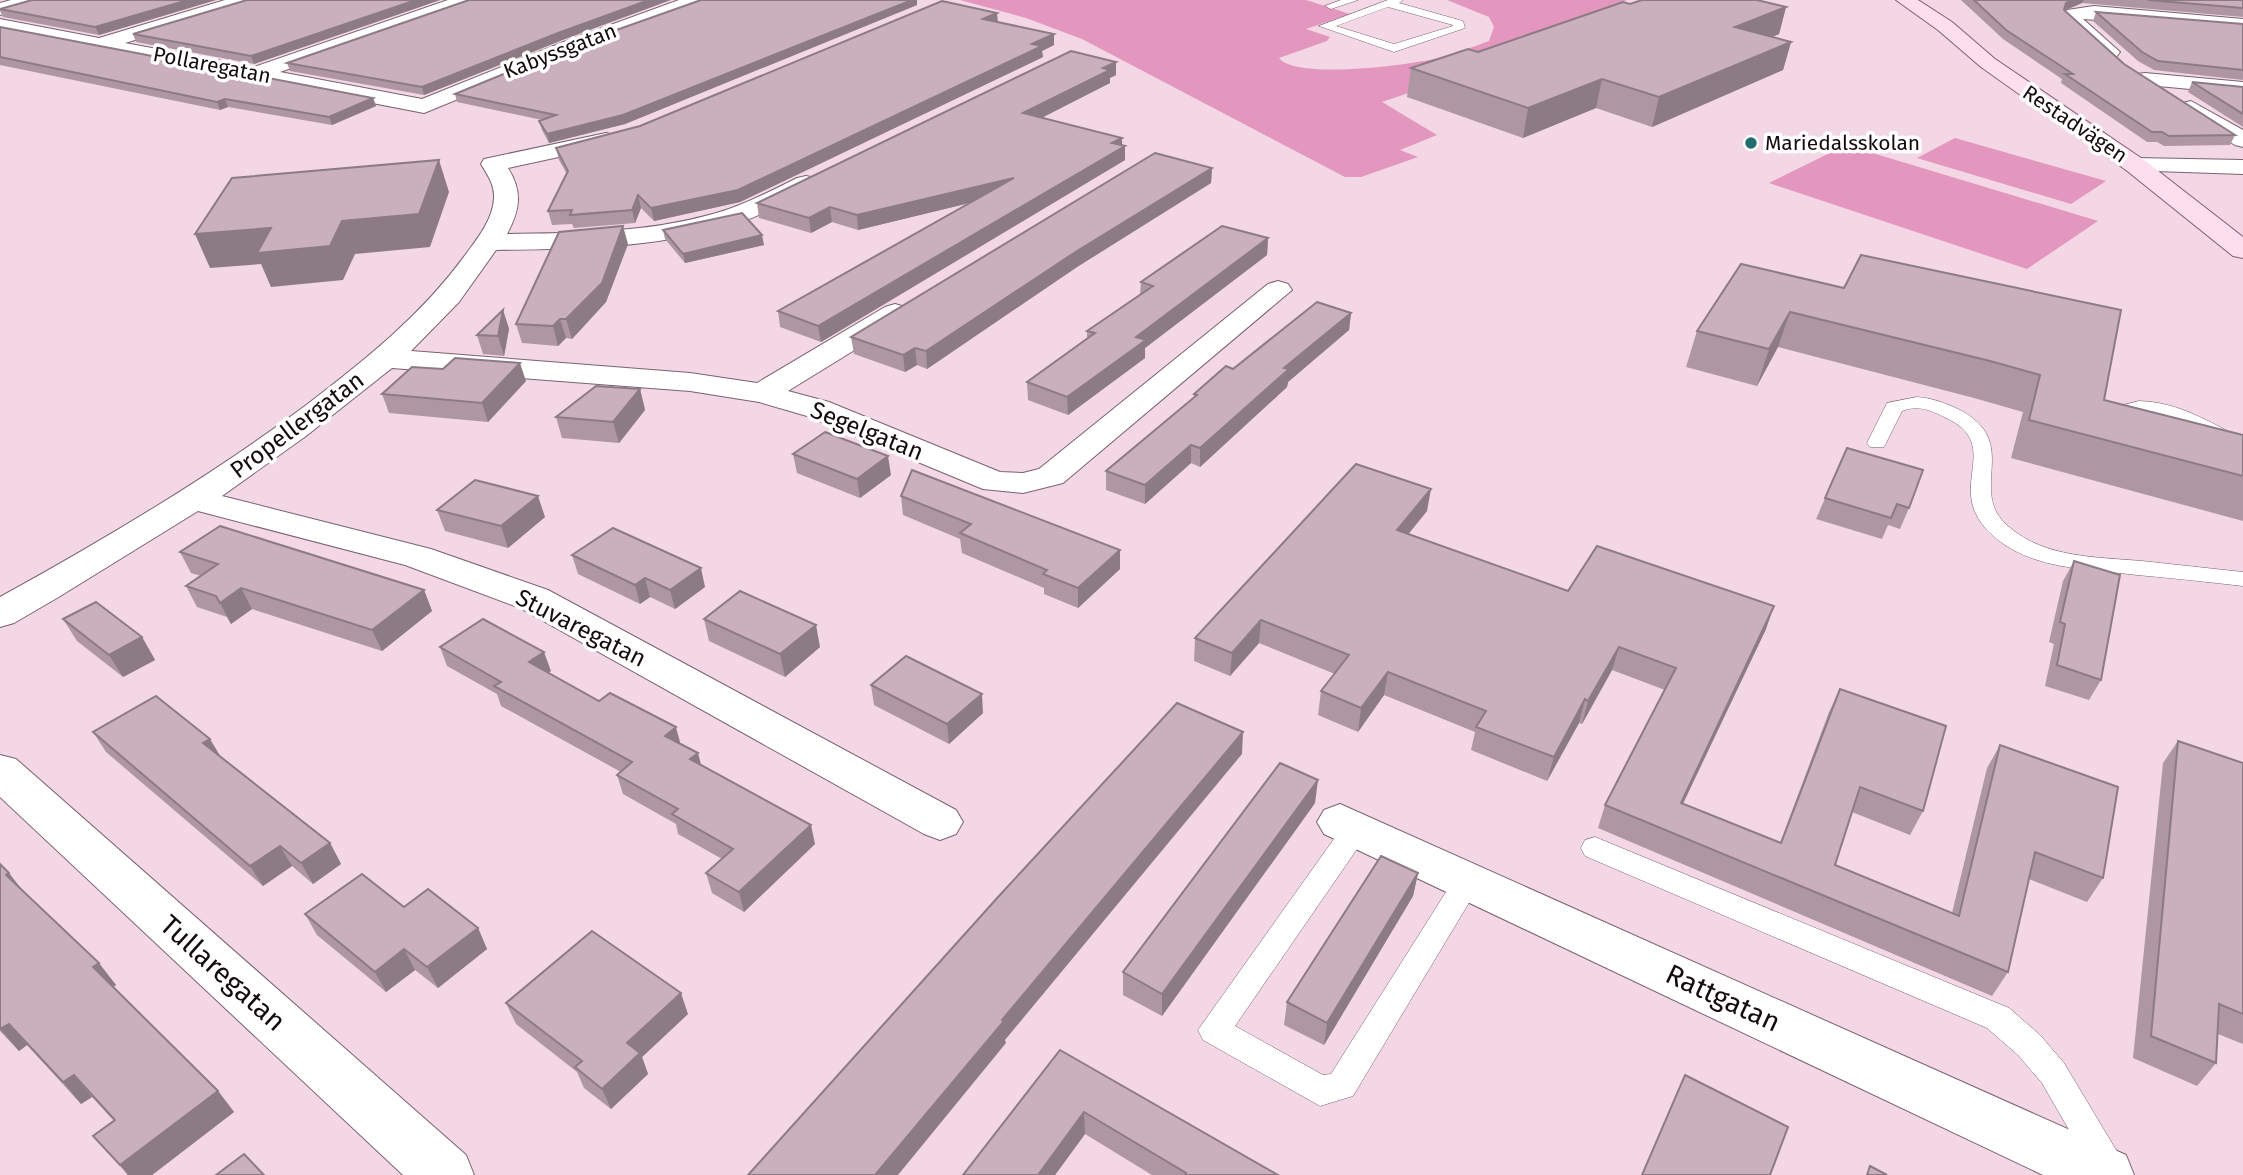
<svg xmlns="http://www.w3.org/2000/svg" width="2243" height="1175" font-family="'Fira Sans',sans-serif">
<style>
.green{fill:#e396be}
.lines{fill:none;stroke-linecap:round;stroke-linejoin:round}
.lane-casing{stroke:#7a626e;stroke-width:1}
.street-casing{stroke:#7a626e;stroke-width:2}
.secondary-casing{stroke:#7a626e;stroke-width:2}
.lane{fill:#fff;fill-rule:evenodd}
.street{fill:#fff;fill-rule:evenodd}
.secondary{fill:#fddeee;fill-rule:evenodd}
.wall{fill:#ae97a2}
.shaded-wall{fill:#8d7b84}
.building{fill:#cab0bc;stroke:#8d7b84;stroke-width:2}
.poi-dot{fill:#206c6e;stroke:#fff;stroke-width:2.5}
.labels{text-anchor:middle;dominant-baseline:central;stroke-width:7;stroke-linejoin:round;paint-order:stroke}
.far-street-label{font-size:21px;fill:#140b10;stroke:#fff}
.far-poi-label{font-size:21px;fill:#140b10;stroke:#fff;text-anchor:start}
.street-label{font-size:24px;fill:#140b10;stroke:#fff}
.near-street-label{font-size:28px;fill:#140b10;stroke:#fff}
</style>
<rect width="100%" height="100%" fill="#f3d7e4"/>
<!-- green -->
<g class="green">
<path d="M960 0H1306L1350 14 1306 29 1330 37 1327 41 1279 58C1296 80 1411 65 1438 58 1455 54 1472 47 1489 41L1494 27 1489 17 1447 0H1627L1606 8 1617 22 1382 102 1437 135 1400 150 1418 157 1361 177H1345L1082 39 1026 18Z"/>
<path d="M1955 138 2106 181 2071 204 1917 158Z"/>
<path d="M1846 145 2098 221 2027 269 1769 183Z"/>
</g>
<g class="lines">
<!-- lane casing -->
<g class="lane-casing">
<g id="lane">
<path d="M1341 0H1358L1331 9 1325 6Z"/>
<path d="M1388 0H1403L1399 3 1463 21 1465 28 1394 52 1319 26ZM1388 7 1453 25V26L1394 44 1336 26Z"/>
<path d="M1917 397C1932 398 1945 403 1958 409 2024 442 1965 491 2009 527 2045 558 2097 557 2142 561 2176 565 2209 568 2243 572V586C2208 582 2172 578 2137 575 2089 569 2029 570 1991 534 1951 496 1986 463 1968 435 1961 424 1948 419 1938 414 1926 408 1914 406 1902 411L1884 447H1870L1867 443 1887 403Z"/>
<path d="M2139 401C2179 402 2209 422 2243 439V453C2206 444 2176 405 2134 414L2144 426 2141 430C2125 434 2119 424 2113 411L2116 407Z"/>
<path d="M1356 818 1366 822 1370 829 1366 836 1235 1026 1323 1075 1331 1074 1458 873 1468 870 1478 873 1482 881 1353 1096 1320 1106 1203 1040 1198 1030 1346 822Z"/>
<path d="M1595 837 2009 1008 2040 1035 2064 1063 2131 1175H2095L2042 1083 2018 1055 1987 1028 1585 856 1581 848 1585 840Z"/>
</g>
</g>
<!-- street casing -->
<g class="street-casing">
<g id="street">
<path d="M11 0H40L38 4 0 15V3Z"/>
<path d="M225 0H254L252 4 125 43 254 67 448 0H475L473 4 280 72 422 99 561 43 679 0H706L704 4 575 51 424 113 0 31V19L99 38Z"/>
<path d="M2094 6 2243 19V31L2083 19 2120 52 2117 56H2103L2069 27 2062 17 2067 10Z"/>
<path d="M2145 73 2243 82V94L2137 84 2134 79 2137 74Z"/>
<path d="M2191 101 2243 130V147L2235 145 2183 113 2180 108 2183 103Z"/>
<path d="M606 133 614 135 618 140 614 145 508 168C523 192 520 210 507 234 574 233 643 233 709 215 740 207 769 192 797 178L806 176 815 178 818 183 815 188C786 202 757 218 726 227 651 248 573 249 496 250L459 302 411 351 690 373 757 383 885 307 895 304 905 307 910 313 905 319 788 391 829 402 1000 472 1023 473 1039 469 1268 284 1278 281 1288 284 1292 290 1063 483 1023 493 983 489 807 416 759 402 690 391 392 368 306 436 222 496 431 549 548 590 956 810 963 822 956 834 940 840 924 834 520 608 405 565 198 511 57 598 14 623 0 627V597C105 539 208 478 305 406 364 361 422 315 466 254 478 238 493 219 494 198 495 185 487 174 481 164L484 159Z"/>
<path d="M2135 158 2243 160V174L2126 170 2123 165 2126 160Z"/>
<path d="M0 755 16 759 466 1155 474 1175H403L0 797Z"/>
<path d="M1340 804 2126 1155 2134 1175H2043L1324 834 1317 822 1324 810Z"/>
</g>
</g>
<!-- secondary casing -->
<g class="secondary-casing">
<path id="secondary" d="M1896 0H1918L1952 22 1995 59 2144 160 2243 237V258L2233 256 2126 170 1981 67 1938 30Z"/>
</g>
<!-- lane -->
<use href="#lane" class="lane"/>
<!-- street -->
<use href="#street" class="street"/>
<!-- secondary -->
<use href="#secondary" class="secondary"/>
</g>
<!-- wall -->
<g class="wall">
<path d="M32 0H216L99 35 3 17 0 11V9Z"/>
<path d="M247 0H440L254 64 136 42 133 34Z"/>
<path d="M1961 0H2243V17L2082 3 2064 11 2124 64 2235 135 2230 145 2164 146 2157 142H2147L2061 83 2062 79 2003 39Z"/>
<path d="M1630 4 1786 7 1779 34 1772 37 1791 42 1783 70 1652 127 1596 108 1523 138 1407 97 1411 68 1478 52Z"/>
<path d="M917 5 625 124 549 143 542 130 539 121 542 120 457 102 455 94Z"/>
<path d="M2096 12 2243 24V80L2154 70 2138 61 2093 21Z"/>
<path d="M998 22 1054 34V45L1042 51 1043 57 740 202 654 221 641 208 635 223 574 228 572 224 552 225 548 211 567 174 559 160 556 148 640 126Z"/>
<path d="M0 27 373 98 376 106 332 125 228 107 220 110 0 65Z"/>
<path d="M560 41 424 95 290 71 287 63Z"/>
<path d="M1116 62V75L1110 78V83L1042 117 1125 146V160L821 342 780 327 778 311 969 203 858 230 832 222 811 233 759 218 757 203Z"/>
<path d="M2192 82 2243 87V127L2188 92Z"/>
<path d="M1212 168 1211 183 1077 267 927 369 917 365 905 372 854 354 851 337Z"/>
<path d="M663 230 764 245 685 263 665 239Z"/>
<path d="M1268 238 1267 255 1145 348V358L1068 415 1028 400 1027 382 1087 339V331L1140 294 1141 282Z"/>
<path d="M628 244 606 302 572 339 566 338 558 346 522 343 516 324Z"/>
<path d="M1844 288 2104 400 2243 435V521L2011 458 2023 412 1974 398 1778 347 1757 386 1686 367 1697 331Z"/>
<path d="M503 310 509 329 504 356 483 354 477 335Z"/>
<path d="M1351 313 1349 330 1288 382 1287 387 1200 467 1191 463 1145 504 1106 490V471L1194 397V394L1233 369Z"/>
<path d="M526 381 488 422 389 413 382 394Z"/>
<path d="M640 389 645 410 619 443 562 438 556 417Z"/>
<path d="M1847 448 1909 508 1900 529 1888 525 1882 539 1816 519Z"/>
<path d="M793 454 891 475 860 498 797 473Z"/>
<path d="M901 496 1120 550V569L1078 608 1044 594V588L962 553 960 539 903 515Z"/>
<path d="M437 510 545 517 508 548 445 531Z"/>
<path d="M1427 511 1408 534 1568 591 1766 629 1683 804 1780 843 1829 712 1840 689 1923 811 1910 835 1852 812 1835 865 1952 913 1987 768 2000 745 2103 878 2087 902 2029 879 2008 972 1992 996 1598 828 1605 805 1665 690 1612 670 1582 724 1579 723 1547 781 1471 750 1475 732 1384 695 1358 732 1318 715 1321 691 1335 674 1259 643 1230 676 1194 661 1195 638Z"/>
<path d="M180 552 424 590 432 611 382 651 252 609 231 624 227 617 197 607 186 586 201 576 191 573Z"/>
<path d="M572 555 705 587 675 609 650 597 640 604 578 574Z"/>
<path d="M2074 561 2101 680 2089 700 2045 686 2054 644 2049 642 2063 581Z"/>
<path d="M63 619 142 637 155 660 123 677 77 641Z"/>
<path d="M704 619 820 647 785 677 709 641Z"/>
<path d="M440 647 551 671 548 672 599 701 681 744 701 765 815 844 744 912 712 893 706 873 722 859 678 834 676 824 623 794 617 775 621 772 501 706 497 694 447 666Z"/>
<path d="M871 685 983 713 949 744 874 705Z"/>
<path d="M93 732 221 758 330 843 341 864 313 884 292 866 263 886 106 752Z"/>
<path d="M2178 741 2243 763V1044L2218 1034 2216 1063 2197 1086 2133 1058 2163 763Z"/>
<path d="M1315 803 1162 1016 1123 995V972Z"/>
<path d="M0 864 21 889 116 985 113 987 218 1091 234 1112 152 1175H128L93 1136 114 1121 92 1097 81 1104 27 1045 19 1051 0 1031Z"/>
<path d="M1418 873 1413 896 1324 1045 1284 1025 1287 1002Z"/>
<path d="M404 907 478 928 487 949 438 988 415 970 386 992 317 935 305 914Z"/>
<path d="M506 1003 688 1014 642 1057 648 1074 611 1109 584 1088 577 1072 516 1024Z"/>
<path d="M1060 1050 1278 1175H1152L1085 1134 1055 1175H963Z"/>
</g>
<!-- shaded-wall -->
<g class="shaded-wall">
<path d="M188 0H216L99 35 95 27Z"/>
<path d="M416 0H440L254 64 251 56Z"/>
<path d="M649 0H671L560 41 424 95 422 87 558 33Z"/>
<path d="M912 0H917V5L625 124 549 143 547 134Z"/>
<path d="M2073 0H2084L2082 3 2063 11 2066 3Z"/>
<path d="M1786 7 1779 34 1728 55 1735 27Z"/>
<path d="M997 13 998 23 983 19Z"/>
<path d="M1054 34V45L1042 51 1043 57 740 202 654 221 651 208Z"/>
<path d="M1791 42 1783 70 1652 127 1659 97Z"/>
<path d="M1116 62V75L1110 78V83L1024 127 1023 113Z"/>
<path d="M1602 79 1596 108 1523 138 1528 108Z"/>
<path d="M373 98 376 106 332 125 329 117Z"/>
<path d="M225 99 228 107 220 110 217 102Z"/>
<path d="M1122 138V148L1125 146V160L821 342 818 326Z"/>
<path d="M439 160 449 192 430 247 355 254 343 280 271 287 261 264 210 268 195 234 342 221Z"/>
<path d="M1212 168 1211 183 1077 267 927 369 926 351 1077 251Z"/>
<path d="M1014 178 1015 192 858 230 857 215Z"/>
<path d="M638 195 641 208 635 223 632 210Z"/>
<path d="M830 207 832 222 811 233 809 218Z"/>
<path d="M623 226 628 244 606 302 572 339 566 319Z"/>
<path d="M762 235 764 245 685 263 683 254Z"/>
<path d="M1268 238 1267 255 1145 348V358L1068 415 1067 397 1136 337Z"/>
<path d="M503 310 509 329 504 356 498 336Z"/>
<path d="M1790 312 1778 347 1757 386 1769 349Z"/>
<path d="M1351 313 1349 330 1288 382 1287 387 1200 467V448L1284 368Z"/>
<path d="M560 319 566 338 558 346 553 326Z"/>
<path d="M915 348 917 365 905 372 903 355Z"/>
<path d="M520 363 526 381 488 422 482 403Z"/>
<path d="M640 389 645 410 619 443 613 422Z"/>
<path d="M1191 445V463L1145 504V485Z"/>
<path d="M888 456 891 475 860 498 857 479Z"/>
<path d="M1431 489 1427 511 1393 553 1397 530Z"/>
<path d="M538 496 545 517 508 548 501 526Z"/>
<path d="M1120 550V569L1078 608V588Z"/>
<path d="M701 568 705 587 675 609 670 590Z"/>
<path d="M645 578 650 597 640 604 635 585Z"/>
<path d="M241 588 252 609 231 624 220 603Z"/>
<path d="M424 590 432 611 382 651 372 630Z"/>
<path d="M1774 606 1766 629 1672 826 1681 803Z"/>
<path d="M1261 620 1259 643 1230 676 1232 653Z"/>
<path d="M816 625 820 647 785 677 780 654Z"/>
<path d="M142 637 155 660 123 677 109 655Z"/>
<path d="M1619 647 1612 670 1582 724 1588 701Z"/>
<path d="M544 652 551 671 536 681 529 662Z"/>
<path d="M1388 672 1384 695 1358 732 1361 708Z"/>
<path d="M982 694 983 713 949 744 947 724Z"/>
<path d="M1585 699 1579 723 1547 781 1554 757Z"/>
<path d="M676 727 681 746 665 736Z"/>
<path d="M1243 732 1242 754 1005 1040 1006 1043 898 1175H875L1002 1020Z"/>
<path d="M210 739 222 759 203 743Z"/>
<path d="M698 753 703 772 690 759Z"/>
<path d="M1318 780 1315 803 1162 1016V994Z"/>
<path d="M811 825 815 844 744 912 739 892Z"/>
<path d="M330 843 341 864 313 884 301 863Z"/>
<path d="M280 846 292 866 263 886 250 866Z"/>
<path d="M9 873 26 895 6 875Z"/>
<path d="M1418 873 1413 896 1324 1045 1327 1023Z"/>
<path d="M478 928 487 949 438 988 427 967Z"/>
<path d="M404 949 415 970 386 992 375 972Z"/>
<path d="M99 963 116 985 110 989 93 967Z"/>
<path d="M681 993 688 1014 642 1057 648 1074 611 1109 602 1089 627 1043Z"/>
<path d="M9 1024 27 1045 19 1051 0 1029Z"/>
<path d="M74 1075 92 1097 81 1104 63 1082Z"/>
<path d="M218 1091 234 1112 152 1175H128L120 1165Z"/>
<path d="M1084 1112 1085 1134 1055 1175H1038Z"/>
</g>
<!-- building -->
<g class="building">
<path d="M32 0H188L95 27 0 9Z"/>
<path d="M247 0H416L251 56 133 34Z"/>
<path d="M469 0H649L558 33 422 87 287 63Z"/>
<path d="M701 0H912L623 115 547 134 539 121 556 115 455 94 574 45Z"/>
<path d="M1642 0H1757L1786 7 1735 27 1791 42 1659 97 1602 79 1528 108 1411 68 1468 49 1478 52 1623 2 1630 4Z"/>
<path d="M1974 0H2073L2066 3 2064 10 2124 64 2235 135 2169 136 2162 132H2152L2065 74H2073L2006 30Z"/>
<path d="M2148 0H2243V8Z"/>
<path d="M942 1 997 13 983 19 1054 34 1032 44 1042 46 738 190 651 208 638 195 632 210 570 215 572 210 548 211 568 171 556 148 640 126Z"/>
<path d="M2096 12 2243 24V70L2158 61 2142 52Z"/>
<path d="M0 27 373 98 329 117 225 99 217 102 0 57Z"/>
<path d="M1071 51 1116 62 1103 68 1110 70 1023 113 1122 138 1112 143 1125 146 818 326 778 311 1014 178 857 215 830 207 809 218 757 203Z"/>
<path d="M2192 82 2243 87V114Z"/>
<path d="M1155 153 1212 168 1077 251 926 351 915 348 903 355 851 337Z"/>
<path d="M439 160 419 214 342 221 330 246 257 253 271 228 195 234 232 178Z"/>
<path d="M742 213 762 235 683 254 663 230Z"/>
<path d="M623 226 602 283 566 319H560L553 326 516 324 559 232Z"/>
<path d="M1222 226 1268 238 1136 337 1146 340 1067 397 1027 382 1095 333 1087 331 1153 286 1141 282Z"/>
<path d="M1861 255 2121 310 2104 400 2243 435V476L2029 420 2040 375 1990 361 1790 312 1769 349 1697 331 1741 264 1844 288Z"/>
<path d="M1317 302 1351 313 1284 368 1289 369 1200 448 1191 445 1145 485 1106 471 1197 395 1194 394 1226 366 1233 369Z"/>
<path d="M503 310 498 336 477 335Z"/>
<path d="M455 358 520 363 482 403 382 394 412 367 443 369Z"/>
<path d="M596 386 640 389 613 422 556 417Z"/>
<path d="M825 432 888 456 857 479 793 454Z"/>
<path d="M1847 448 1923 470 1909 508 1897 504 1891 518 1825 498Z"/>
<path d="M1356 464 1431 489 1397 530 1568 591 1597 546 1774 606 1681 803 1781 843 1840 689 1946 726 1923 811 1860 787 1835 865 1959 916 2000 745 2118 787 2103 878 2035 852 2008 972 1605 805 1676 668 1619 647 1588 701 1585 699 1554 757 1476 727 1486 711 1388 672 1361 708 1321 691 1349 655 1261 620 1232 653 1195 638Z"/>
<path d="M912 470 1120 550 1078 588 1043 574 1047 570 960 533 971 524 901 496Z"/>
<path d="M475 480 538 496 501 526 437 510Z"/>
<path d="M220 526 424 590 372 630 241 588 220 603 216 596 186 586 218 564 180 552Z"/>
<path d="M613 528 701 568 670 590 645 578 635 585 572 555Z"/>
<path d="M2074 561 2120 575 2101 680 2057 665 2065 624 2060 622Z"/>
<path d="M740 591 816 625 780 654 704 619Z"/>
<path d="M96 602 142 637 109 655 63 619Z"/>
<path d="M483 619 544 652 529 662 599 701 610 693 676 727 665 736 698 753 690 759 811 825 739 892 706 873 733 849 672 814 678 809 617 775 632 762 494 686 501 682 440 647Z"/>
<path d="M906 656 982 694 947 724 871 685Z"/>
<path d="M156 696 210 739 203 743 330 843 301 863 280 846 250 866 93 732Z"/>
<path d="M1177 703 1243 732 1002 1020 1004 1021 875 1175H748L999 896Z"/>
<path d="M2178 741 2243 763V1014L2219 1004 2216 1063 2151 1036Z"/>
<path d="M1280 763 1318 780 1162 994 1123 972Z"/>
<path d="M1381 856 1418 873 1327 1023 1287 1002Z"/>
<path d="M0 864 9 873 6 875 99 963 93 967 218 1091 120 1165 93 1136 115 1120 74 1075 63 1082 9 1024 0 1029Z"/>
<path d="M362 874 404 907 428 889 478 928 427 967 404 949 375 972 305 914Z"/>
<path d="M592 931 681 993 627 1043 640 1053 602 1089 575 1067 582 1061 506 1003Z"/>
<path d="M1060 1050 1278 1175H1185L1186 1173 1084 1112 1038 1175H963Z"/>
<path d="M1685 1075 1788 1127 1770 1175H1642Z"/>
<path d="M244 1154 264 1175H216Z"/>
<path d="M1870 1166 1887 1175H1867Z"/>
</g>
<!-- markers -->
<circle class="poi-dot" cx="1751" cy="143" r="7"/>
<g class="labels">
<!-- far-street labels -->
<g class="far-street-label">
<text transform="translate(560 51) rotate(-21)">Kabyssgatan</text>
<text transform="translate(212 65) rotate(11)">Pollaregatan</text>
<text transform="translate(2075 124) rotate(34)">Restadvägen</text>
</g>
<!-- far-poi labels -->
<g class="far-poi-label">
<text x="1765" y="143">Mariedalsskolan</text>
</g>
<!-- street labels -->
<g class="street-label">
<text transform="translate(297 425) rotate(-37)">Propellergatan</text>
<text transform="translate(867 431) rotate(22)">Segelgatan</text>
<text transform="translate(581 628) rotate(27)">Stuvaregatan</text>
</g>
<!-- near-street labels -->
<g class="near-street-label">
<text transform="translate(223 973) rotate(42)">Tullaregatan</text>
<text transform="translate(1723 998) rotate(25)">Rattgatan</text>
</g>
</g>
</svg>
